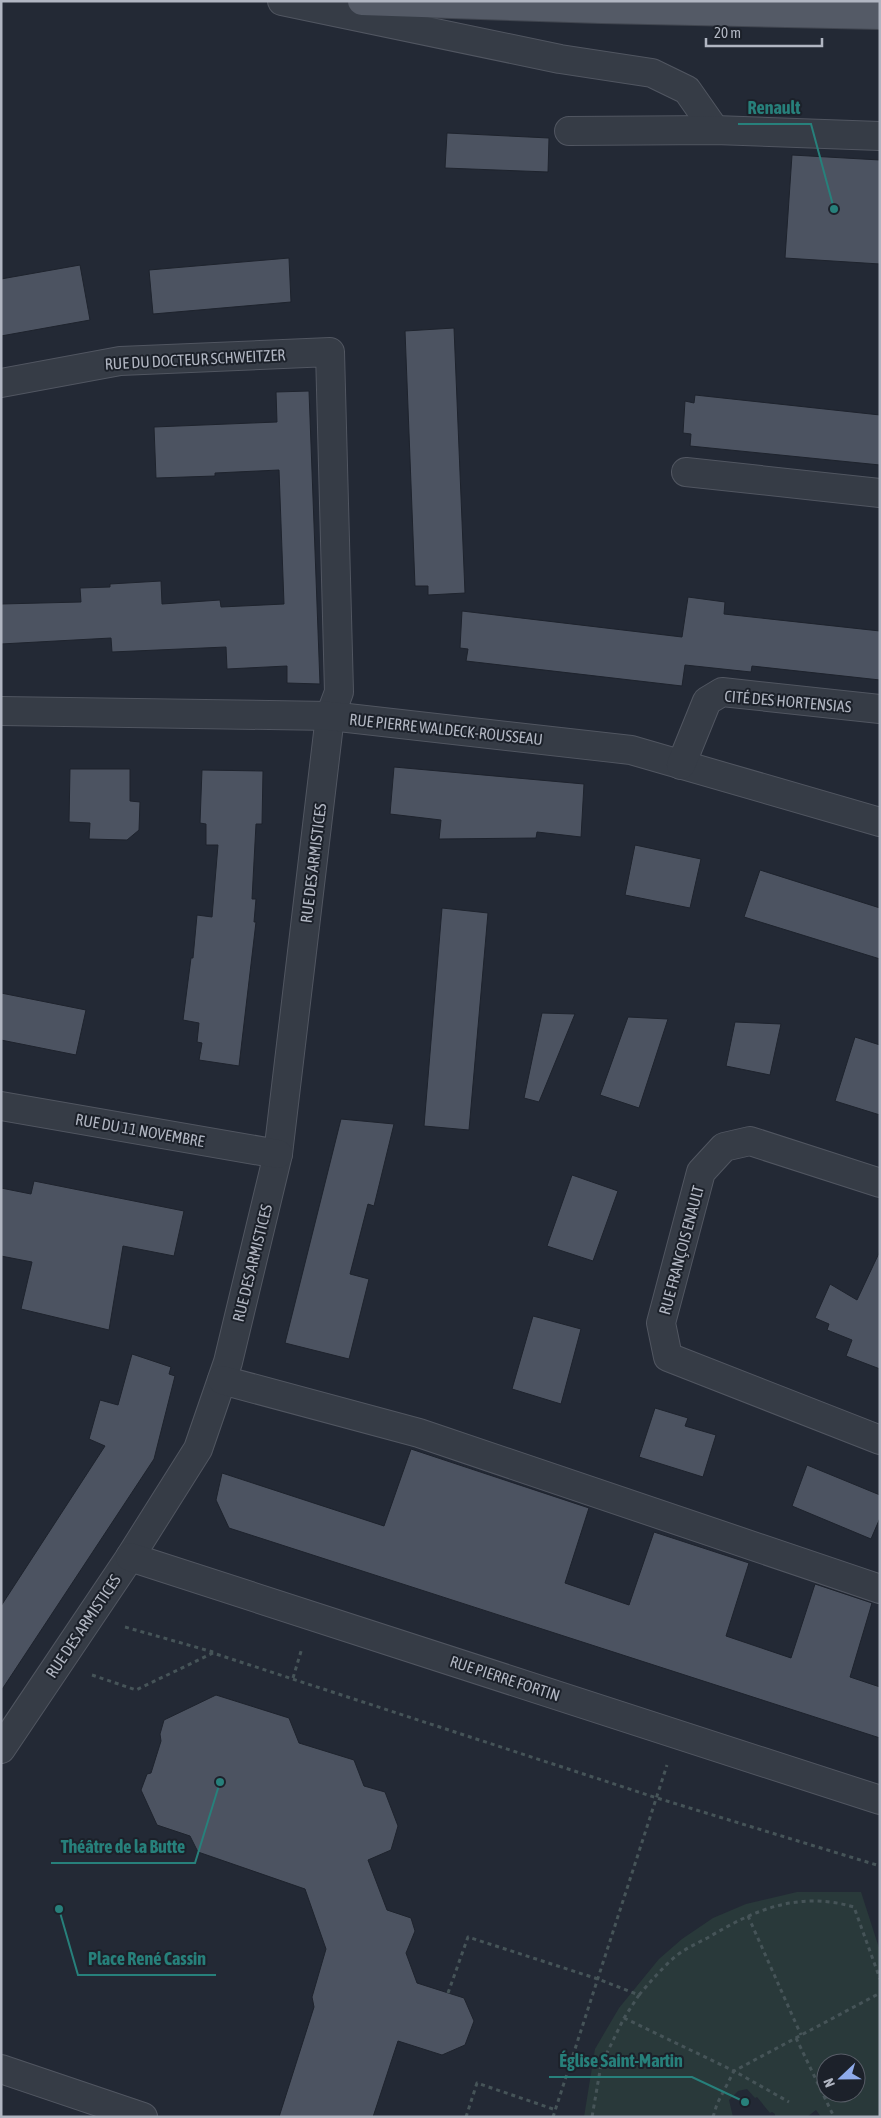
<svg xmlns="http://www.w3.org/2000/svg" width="881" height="2118" font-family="'Asap Condensed',sans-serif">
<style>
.green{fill:#29393a;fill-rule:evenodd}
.building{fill:#4c5361;stroke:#1e232d}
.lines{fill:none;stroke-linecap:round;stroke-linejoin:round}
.minor-casing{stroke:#515661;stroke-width:30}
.major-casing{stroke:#40454f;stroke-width:30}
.path{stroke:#465458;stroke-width:3;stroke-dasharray:4 4;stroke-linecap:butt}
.minor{stroke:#363c46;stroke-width:28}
.major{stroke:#545a66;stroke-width:28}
.labels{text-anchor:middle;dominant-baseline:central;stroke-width:4;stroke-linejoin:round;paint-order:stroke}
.street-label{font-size:16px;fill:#b1b6c2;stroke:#1c212a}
.leader{fill:none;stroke:#27807b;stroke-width:2}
.callout-dot{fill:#27807b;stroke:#1c212a;stroke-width:2}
.callout-label{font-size:18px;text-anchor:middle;font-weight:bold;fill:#27807b;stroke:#1c212a;stroke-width:4;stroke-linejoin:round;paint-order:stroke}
</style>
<rect width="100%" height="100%" fill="#232935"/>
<!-- green -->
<path class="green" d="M797 1892H861L880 1951V2117H821L816 2110 807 2117H775V2114L772 2112 770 2113 757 2097 755 2098 747 2089 738 2091 729 2100 733 2117H584L595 2049 619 2008 659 1959 682 1939 713 1918 746 1904ZM826 2063H856V2093H826Z"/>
<!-- building -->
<g class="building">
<path d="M447 133 549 138 548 172 445 168Z"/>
<path d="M792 155 880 160V264L785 258Z"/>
<path d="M289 258 291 302 153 314 149 270Z"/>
<path d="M80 265 90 320 1 336V279Z"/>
<path d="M454 328 465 593 428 595V586H415L405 331Z"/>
<path d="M309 391 320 684 287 683V666L227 669 226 647 112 652 111 638 1 644V604L81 602 80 588 110 587V584L161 581 162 604 220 600 221 607 284 604 279 470 215 473V476L156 478 154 427 277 422 276 392Z"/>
<path d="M695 395 880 415V465L690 446 691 434 683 433 685 401 694 403Z"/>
<path d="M688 597 725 602 724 614 880 631V680L752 666 751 672 685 665 682 686 466 661 468 649 460 648 462 611 682 637Z"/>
<path d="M394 767 584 784 581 837 537 832 536 838 439 839 441 820 390 814Z"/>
<path d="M70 769H130V801L140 802 139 830 127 840 89 839 90 823 69 822Z"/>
<path d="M202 770 263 771 262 824H256L252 899H256L254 922H256L239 1066 199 1060 202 1043 197 1042 199 1023 183 1020 191 958H193L197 915 212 917 218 845H206V824L200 823Z"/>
<path d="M635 845 701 859 690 908 625 895Z"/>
<path d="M760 870 880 908V959L744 917Z"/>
<path d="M442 908 488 913 469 1130 424 1126Z"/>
<path d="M1 993 86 1010 76 1055 1 1040Z"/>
<path d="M542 1013 575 1014 539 1102 524 1098Z"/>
<path d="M628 1017 668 1019 639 1108 600 1095Z"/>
<path d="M735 1022 781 1024 770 1075 726 1066Z"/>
<path d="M855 1037 880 1045V1115L835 1101Z"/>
<path d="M341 1119 394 1124 374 1206 368 1204 350 1274 369 1279 349 1359 285 1343Z"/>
<path d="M572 1175 618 1191 593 1261 547 1246Z"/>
<path d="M34 1181 184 1211 174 1256 123 1246 109 1330 21 1309 32 1262 1 1256V1188L31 1194Z"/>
<path d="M880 1251V1369L846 1356 852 1340 827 1330 829 1324 815 1318 830 1284 857 1300Z"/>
<path d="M533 1316 581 1329 561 1404 512 1389Z"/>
<path d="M132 1354 171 1367 169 1374 175 1376 154 1459 1 1691V1606L105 1446 89 1439 100 1400 118 1405Z"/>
<path d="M655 1408 688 1418 685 1426 716 1435 703 1477 639 1457Z"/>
<path d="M411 1449 589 1508 565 1583 629 1605 654 1532 749 1563 726 1636 791 1658 815 1584 872 1603 850 1677 880 1687V1738L229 1528 216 1500 222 1473 384 1526Z"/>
<path d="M807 1465 880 1495V1518L871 1539 792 1506Z"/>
<path d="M216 1695 289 1718 299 1743 354 1760 364 1786 385 1792 398 1826 391 1850 368 1860 387 1910 411 1918 415 1931 406 1953 417 1983 464 1998 474 2021 465 2045 442 2055 398 2041 373 2117H279L314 2007 312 1997 326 1949 305 1889 198 1852 190 1836 157 1825 141 1790 147 1774 151 1773 161 1741 160 1734 164 1720Z"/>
</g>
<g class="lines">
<!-- minor casing -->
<g class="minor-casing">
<g id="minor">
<path d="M282 1 560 59 652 73 687 90 715 130"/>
<path d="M569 131 715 130 880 136"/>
<path d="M1 383 120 361 330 352 339 692 330 716 278 1154 228 1362 198 1449 130 1557 1 1749"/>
<path d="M686 472 880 493"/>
<path d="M1 711 330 716 631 750 880 822"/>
<path d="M681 765 707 701 722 692 880 709"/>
<path d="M1 1106 278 1154"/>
<path d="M880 1183 750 1141 724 1147 701 1172 661 1323 668 1357 880 1440"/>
<path d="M222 1380 419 1433 880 1589"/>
<path d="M130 1557 880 1800"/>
<path d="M1 2069 143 2117"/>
</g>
</g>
<!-- major casing -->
<g class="major-casing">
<path id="major" d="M362 1 601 9 880 15"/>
</g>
<!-- path -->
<g class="path">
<path d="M125 1627 213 1652"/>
<path d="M92 1675 136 1690 213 1653 657 1798 880 1866"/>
<path d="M293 1678 302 1648"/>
<path d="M748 1916 801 2035"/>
<path d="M448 1993 468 1937 598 1979 639 1995 624 2018 601 2065 592 2117"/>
<path d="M639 1995C651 1981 662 1968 676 1956 686 1948 698 1943 709 1937 756 1909 799 1891 854 1907L880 1979"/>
<path d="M624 2018 734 2071 880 1993"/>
<path d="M796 2038 834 2117"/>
<path d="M466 2117 477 2083 556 2110"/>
<path d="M553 2117 667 1765"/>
<path d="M713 2117 717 2104 734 2071 789 2102"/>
</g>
<!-- minor -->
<use href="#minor" class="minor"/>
<!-- major -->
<use href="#major" class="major"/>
</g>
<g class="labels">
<!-- street labels -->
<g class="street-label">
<text transform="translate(195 359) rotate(-3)">RUE DU DOCTEUR SCHWEITZER</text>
<text transform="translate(788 701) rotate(5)">CITÉ DES HORTENSIAS</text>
<text transform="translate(446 729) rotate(6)">RUE PIERRE WALDECK-ROUSSEAU</text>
<text transform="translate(313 863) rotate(-83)">RUE DES ARMISTICES</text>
<text transform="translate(140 1130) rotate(10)">RUE DU 11 NOVEMBRE</text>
<text transform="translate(681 1250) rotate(-75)">RUE FRANÇOIS ENAULT</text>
<text transform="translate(252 1263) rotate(-76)">RUE DES ARMISTICES</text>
<text transform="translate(83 1626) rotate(-56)">RUE DES ARMISTICES</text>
<text transform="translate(505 1678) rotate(18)">RUE PIERRE FORTIN</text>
</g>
</g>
<!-- callouts -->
<path class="leader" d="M834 209L811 124H738M220 1782L195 1863H51M59 1909L78 1975H216M745 2102L692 2077H549"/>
<g class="callout-dot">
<circle cx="834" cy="209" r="5"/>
<circle cx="220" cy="1782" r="5"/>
<circle cx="59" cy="1909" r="5"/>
<circle cx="745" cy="2102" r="5"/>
</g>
<g class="callout-label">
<text x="774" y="114">Renault</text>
<text x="123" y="1853">Théâtre de la Butte</text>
<text x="147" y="1965">Place René Cassin</text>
<text x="621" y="2067">Église Saint-Martin</text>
</g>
<!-- border -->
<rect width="881" height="2118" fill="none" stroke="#b1b6c2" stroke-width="5"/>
<!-- north arrow -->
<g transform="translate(841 2078) rotate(248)"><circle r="24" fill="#1c212a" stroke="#585d67"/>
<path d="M0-4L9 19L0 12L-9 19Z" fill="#8fabea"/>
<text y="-8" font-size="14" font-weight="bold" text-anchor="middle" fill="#b1b6c2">N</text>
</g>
<!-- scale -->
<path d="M706 38v8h116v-8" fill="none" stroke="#b1b6c2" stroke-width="2.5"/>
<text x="714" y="38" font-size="15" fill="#b1b6c2" stroke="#1c212a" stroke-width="4" paint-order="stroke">20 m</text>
</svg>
